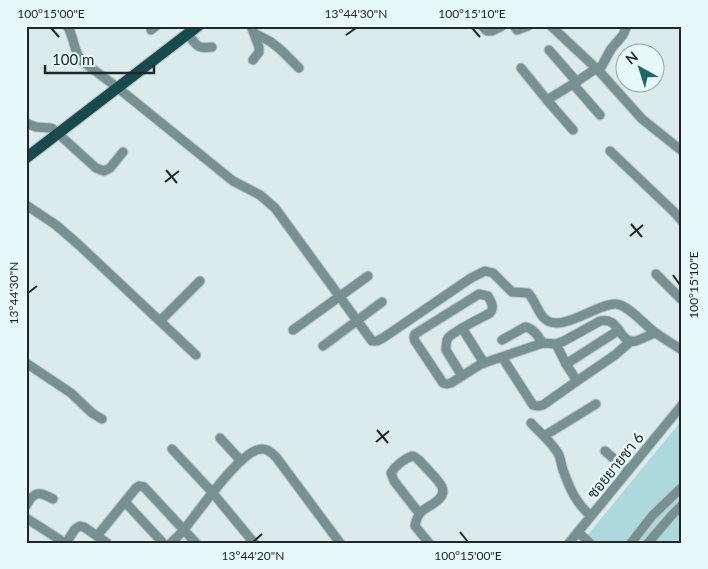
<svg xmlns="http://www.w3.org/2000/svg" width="708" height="569" font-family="Lato,Sarabun,sans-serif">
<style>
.green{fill:#abd9dc}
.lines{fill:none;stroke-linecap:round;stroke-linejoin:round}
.minor-casing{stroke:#bac8c9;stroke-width:11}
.major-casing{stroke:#bac8c9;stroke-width:13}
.minor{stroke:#779192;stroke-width:9}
.major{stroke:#164a4d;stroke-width:11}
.ticks{fill:none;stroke:#212728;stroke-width:2}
.labels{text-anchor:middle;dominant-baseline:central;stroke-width:5;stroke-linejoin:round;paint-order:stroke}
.street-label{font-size:15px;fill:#212728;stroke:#e8f9fa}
.neatline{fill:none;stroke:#212728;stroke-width:2}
.ticks-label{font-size:12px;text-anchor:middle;fill:#212728}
</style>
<rect width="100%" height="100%" fill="#dbebec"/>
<!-- green -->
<path class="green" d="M682 420V543H581Z"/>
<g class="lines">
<!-- minor casing -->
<g class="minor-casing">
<g id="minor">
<path d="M67 26C75 37 73 52 82 61L118 88 233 181 260 195 275 208 372 341H377L383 338 471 278 485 271 493 273 512 292 528 293C535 300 537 311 544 318 560 335 597 303 616 304 629 305 645 326 656 333 664 339 673 344 682 350"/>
<path d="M251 26 259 47V52L253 60"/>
<path d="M482 26 487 31H492L502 26"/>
<path d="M514 26 517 30 528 26"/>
<path d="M551 26 599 71 642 119 682 151"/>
<path d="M151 30 156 26"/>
<path d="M254 33 271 42 281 50 299 68"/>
<path d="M188 34C197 46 197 49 212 47"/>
<path d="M549 50 577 82"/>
<path d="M521 68 547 100"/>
<path d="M597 68 573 84 600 115"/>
<path d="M599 71 611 49 623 35 627 26"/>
<path d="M573 84 547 100 573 130"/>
<path d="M26 123 36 127 51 128 53 129 96 168 104 171 110 168 123 152"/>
<path d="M610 151 673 211 682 221"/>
<path d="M26 205 56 225 79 245 196 355"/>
<path d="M656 274 682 300"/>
<path d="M160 321 200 281"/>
<path d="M462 328 484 363"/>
<path d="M293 330 368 276"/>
<path d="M502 340 525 327C534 328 538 337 543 343"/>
<path d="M556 344 566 364 577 381 615 355 631 341"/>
<path d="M323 346 382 302"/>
<path d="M502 357 533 405C537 407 539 406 543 405L577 381"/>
<path d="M26 363 71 393 92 413 102 419"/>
<path d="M566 364 619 330"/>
<path d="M462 376 446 350C446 346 446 341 448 338 454 331 481 318 490 313 495 307 491 302 488 296L479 294 415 334 414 337 415 341 443 383 447 384 451 383 481 364 543 343 556 344 564 341 600 321C620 316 619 345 636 341 642 339 649 335 655 333"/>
<path d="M531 423C540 433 552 442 559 455 561 460 561 465 563 470 570 489 575 502 591 516"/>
<path d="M544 436 596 404"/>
<path d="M220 438 241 461"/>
<path d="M172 449 212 492 254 543"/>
<path d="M605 451 628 471"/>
<path d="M125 502 163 543"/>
<path d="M26 506C34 491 39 491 53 499"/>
<path d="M419 513 394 481 391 473C395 466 404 459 412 456L415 457 419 460C424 466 439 480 442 487 447 500 428 505 421 512 418 515 416 521 415 526L429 543"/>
<path d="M26 518 65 543"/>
<path d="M578 532 590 543"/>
<path d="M97 536 107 543"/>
<path d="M66 543 75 529 80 526 84 527 97 536 136 488 139 486 144 487 196 543"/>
<path d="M171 543C176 538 181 534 185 528 198 513 243 446 263 449 268 449 273 454 276 457L340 543"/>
<path d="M569 543 682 405"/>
<path d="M631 543 652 516 682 487"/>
<path d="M648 543 672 515 682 505"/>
</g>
</g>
<!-- major casing -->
<g class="major-casing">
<path id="major" d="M26 158 198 26"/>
</g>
<!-- minor -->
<use href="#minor" class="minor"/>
<!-- major -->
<use href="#major" class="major"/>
</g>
<!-- ticks -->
<path class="ticks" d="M51 28 59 37M472 28 480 37M346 35 356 28M166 170 177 183M165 182 179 171M631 224 642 237M630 236 643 225M673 275 680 285M28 293 37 286M377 430 388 443M376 442 389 431M460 532 468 542M253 542 262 534"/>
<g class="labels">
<!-- street labels -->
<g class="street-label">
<text transform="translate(615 465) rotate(-51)">ซอยยายชา 6</text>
</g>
</g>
<!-- border -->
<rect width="708" height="569" fill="none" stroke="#e8f9fa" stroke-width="55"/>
<!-- north arrow -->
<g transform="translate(640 68) rotate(321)"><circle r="24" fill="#e8f9fa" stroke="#98a5a6"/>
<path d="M0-4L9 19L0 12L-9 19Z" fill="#1b686d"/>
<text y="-8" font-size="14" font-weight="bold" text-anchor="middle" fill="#212728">N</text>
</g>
<!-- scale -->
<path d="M45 65v8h109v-8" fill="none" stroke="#212728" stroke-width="2.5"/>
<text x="52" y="65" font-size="15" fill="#212728" stroke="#e8f9fa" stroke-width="4" paint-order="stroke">100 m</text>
<rect x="28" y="28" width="652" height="514" class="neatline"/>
<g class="ticks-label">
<text x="51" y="18">100°15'00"E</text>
<text x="356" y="18">13°44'30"N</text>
<text x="472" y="18">100°15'10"E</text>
<text transform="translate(694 285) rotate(-90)" y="4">100°15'10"E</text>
<text transform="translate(14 293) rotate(-90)" y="4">13°44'30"N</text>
<text x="253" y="560">13°44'20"N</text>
<text x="468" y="560">100°15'00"E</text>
</g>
</svg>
